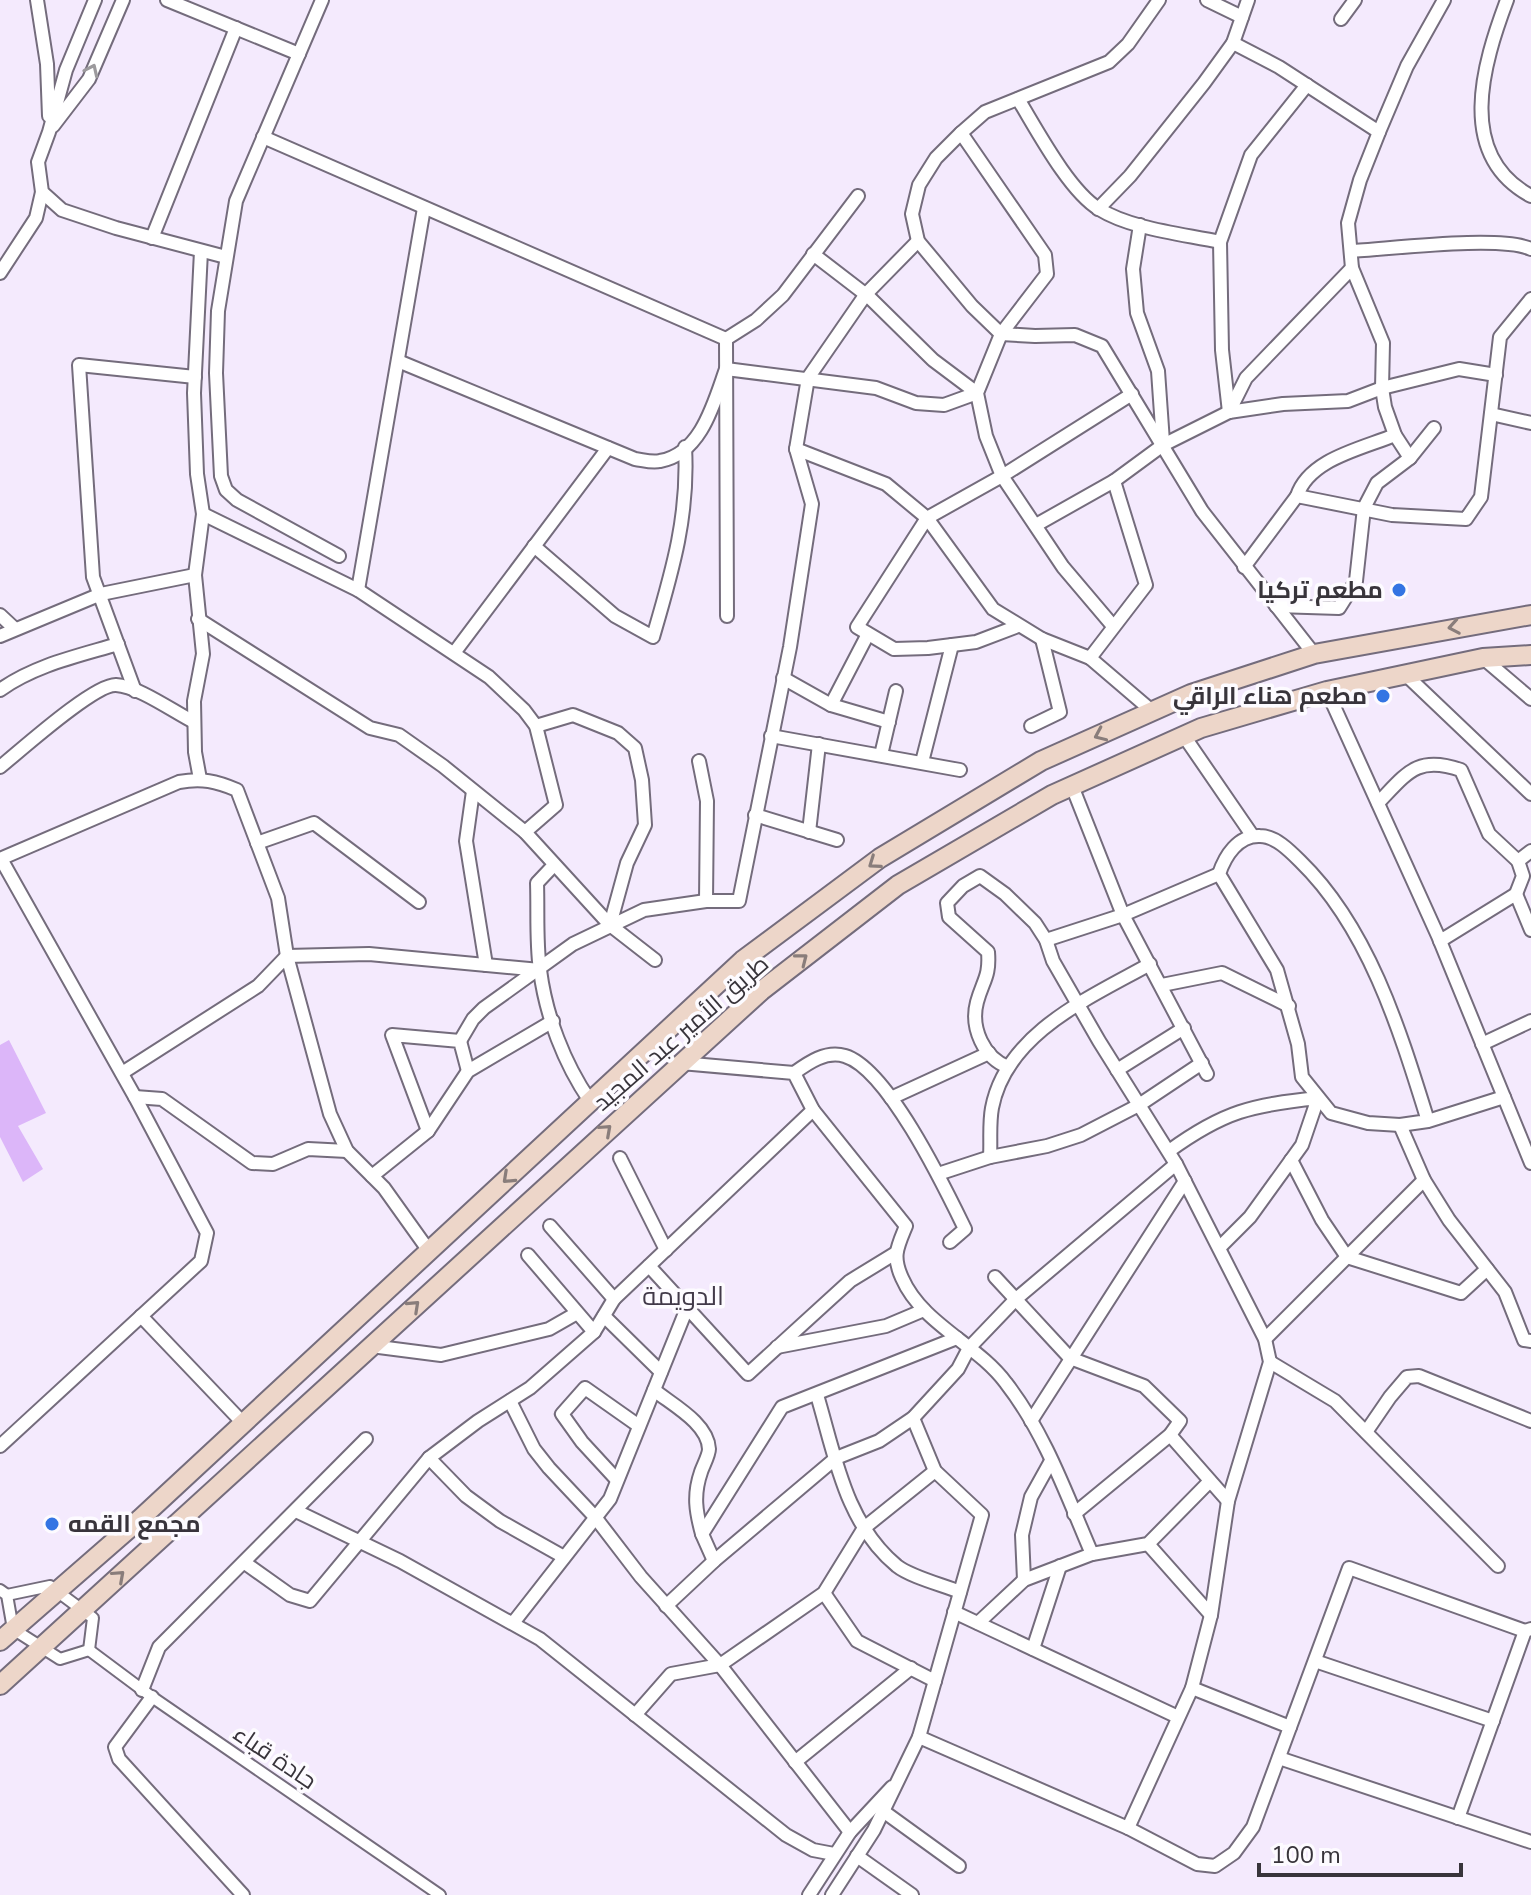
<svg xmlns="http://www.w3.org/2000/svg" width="1531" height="1895" font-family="'Nunito Sans',Cairo,sans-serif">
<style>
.green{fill:#dcb6f9}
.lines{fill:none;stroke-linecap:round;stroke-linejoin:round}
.pedestrian-casing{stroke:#746c7c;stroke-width:14}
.minor-casing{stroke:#746c7c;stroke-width:16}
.secondary-casing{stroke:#746c7c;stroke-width:22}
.pedestrian{stroke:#fff;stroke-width:10}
.minor{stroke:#fff;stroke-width:12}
.secondary{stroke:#edd6c9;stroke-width:18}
.oneway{stroke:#9c9a9d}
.oneway2{stroke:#897d7b}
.poi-dot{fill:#3475e3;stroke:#fdfbff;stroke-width:3}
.labels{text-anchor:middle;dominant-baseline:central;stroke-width:7;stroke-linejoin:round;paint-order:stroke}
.poi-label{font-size:24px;font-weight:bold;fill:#38343b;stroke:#fdfbff;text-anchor:end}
.street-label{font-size:24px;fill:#38343b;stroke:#fdfbff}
.neighbourhood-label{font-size:26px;fill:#423a49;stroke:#fdfbff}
</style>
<rect width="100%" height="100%" fill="#f4eafd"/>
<!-- green -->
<path class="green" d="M9 1040 46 1113 18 1126 43 1169 23 1182 0 1137V1045Z"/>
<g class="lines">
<!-- pedestrian casing -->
<g class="pedestrian-casing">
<g id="pedestrian">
<path d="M0 1590 7 1595 13 1629 60 1659 89 1650"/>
<path d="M7 1595 50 1586 93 1618 89 1650"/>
<path d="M89 1650 152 1697 440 1895"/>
</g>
</g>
<!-- minor casing -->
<g class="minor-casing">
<g id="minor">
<path d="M37 0 47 64 49 116"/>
<path d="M95 0 66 70 49 132 38 162 42 192 62 210 116 228 226 257"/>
<path d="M167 0 299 54"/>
<path d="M322 0 236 201 218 311 216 373 221 476 226 490 237 500 339 556"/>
<path d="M1159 0 1128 44 1109 62 985 112 961 133 936 158 919 185 912 214 918 241 972 306 1001 334 1035 336 1075 335 1102 346 1202 511 1314 654"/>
<path d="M1207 0 1242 17"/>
<path d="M1507 0C1483 64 1455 155 1531 196"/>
<path d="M1341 19 1355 0"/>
<path d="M1233 43 1279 67 1379 132"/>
<path d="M1018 99C1037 130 1069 191 1099 209 1131 229 1183 234 1220 242"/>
<path d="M53 126 89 79 123 0"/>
<path d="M961 133 1045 255 1047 274 1001 334 977 393 986 436 1002 476 1063 567 1113 626"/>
<path d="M263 137 726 339"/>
<path d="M1098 209 1130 176 1204 83 1233 43 1248 0"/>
<path d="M1140 225 1133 269 1137 313 1158 371 1163 442"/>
<path d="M152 238 236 28"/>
<path d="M1351 251C1390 249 1500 235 1531 249"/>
<path d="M813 254 869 297 933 360 977 393"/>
<path d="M0 273 36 218 42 192"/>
<path d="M398 361 635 459C643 460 652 463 660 461 701 454 714 403 726 369L876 388 916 403 944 405 977 393"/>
<path d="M1229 412 1222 350 1220 242 1251 155 1307 85"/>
<path d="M1229 412 1246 378 1352 268"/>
<path d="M1491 414 1531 423"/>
<path d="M796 449 886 484 927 518 993 609 1042 639 1090 658 1146 585 1114 481"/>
<path d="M1410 458 1395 435 1385 407 1382 388 1383 343 1352 268 1348 223 1360 180 1379 132 1407 66 1444 0"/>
<path d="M1297 496C1309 459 1361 449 1395 435"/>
<path d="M203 514 358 590 489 677 524 710 536 726 556 805 525 832"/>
<path d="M1036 525 1114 481 1163 445 1229 412 1283 404 1348 401 1382 388 1459 369 1496 375"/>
<path d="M534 546 615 616 653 637C672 572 689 516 685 447"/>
<path d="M1244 567 1297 496 1392 515 1466 519 1481 497 1500 337 1531 299"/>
<path d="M358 590 424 208"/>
<path d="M1276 606 1339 608 1356 581 1364 508 1377 483 1410 458 1434 428"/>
<path d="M0 615 15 629"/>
<path d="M727 616 726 339 756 320 783 295 858 196"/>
<path d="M198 619 370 728 399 735 443 766 525 832 610 925 655 960"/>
<path d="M1018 626 976 642 928 648 894 649 857 627 927 518 1002 476 1132 394"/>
<path d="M0 636 101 594 195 575"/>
<path d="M454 653 608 448"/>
<path d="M1090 658 1152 711"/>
<path d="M1483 658 1531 699"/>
<path d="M1406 675 1531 794"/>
<path d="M783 678 831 705 889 722"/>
<path d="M0 690C35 665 78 656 118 644"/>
<path d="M135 691 93 577 79 365 195 377"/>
<path d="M1327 691 1438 936 1531 1163"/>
<path d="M831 705 868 634"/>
<path d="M536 726 573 715 618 733 635 748 642 780 645 825 627 863 610 925"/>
<path d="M1031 726 1060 712 1042 639"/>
<path d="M771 736 960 770"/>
<path d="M1184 736 1252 835"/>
<path d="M881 755 896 691"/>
<path d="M699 761 707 801 706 901"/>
<path d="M922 762 952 645"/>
<path d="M0 767C20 751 94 684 116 685 138 686 174 712 194 722"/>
<path d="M200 779 195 752 194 701 203 654 195 575 203 514 197 474 194 393 201 251"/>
<path d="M1072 786 1123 915 1207 1074"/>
<path d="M473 791 466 841 486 965"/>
<path d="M1378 803C1407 773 1417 755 1461 770L1489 834 1518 861"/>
<path d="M755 815 837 840"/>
<path d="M809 832 819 744"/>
<path d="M257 843 314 823 419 902"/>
<path d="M0 859 179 782C202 778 216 781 237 790L278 898 287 956 330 1114 347 1151 384 1188 429 1251"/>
<path d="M554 865 537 883C538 912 536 942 540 970 546 1016 564 1063 590 1101"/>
<path d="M1516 894 1523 876 1518 861 1531 851"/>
<path d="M1046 940 1123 915 1219 874"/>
<path d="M1440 941 1516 894 1531 930"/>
<path d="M1162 985 1222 973 1289 1006"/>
<path d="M460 1041 473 1019 484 1008 573 944 644 910 706 901H739L790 647 812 504 796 449 808 378 866 294 918 241"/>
<path d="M1482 1044 1531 1021"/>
<path d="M681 1063 794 1073 813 1110 906 1226C897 1248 892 1256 902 1278 922 1324 977 1344 1006 1383 1045 1433 1067 1496 1092 1554"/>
<path d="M1008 1067C984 1058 970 1028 977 1002 983 980 990 977 988 952L949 917 947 903 963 886 980 876 1005 894 1035 923 1046 940 1053 961 1099 1041 1176 1164 1265 1339 1270 1362 1228 1501 1211 1615 1192 1688 1128 1828"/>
<path d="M1117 1070 1184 1028"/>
<path d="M122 1073 258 986 287 956 369 954 540 970"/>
<path d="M794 1073C808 1063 826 1050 845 1056 888 1069 945 1188 965 1229L950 1242"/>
<path d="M135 1097 162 1099 252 1163 273 1164 308 1149 347 1151"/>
<path d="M891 1098 989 1053"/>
<path d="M1428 1121C1400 1031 1369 928 1300 861 1289 850 1275 836 1260 836 1238 835 1225 856 1219 874L1277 970 1298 1044 1302 1077 1331 1113 1368 1123 1400 1125 1428 1121 1504 1097"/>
<path d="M1400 1125 1424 1180 1449 1220 1505 1292 1524 1340 1531 1341"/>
<path d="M428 1131 392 1035 460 1041 468 1071"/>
<path d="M1169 1151C1224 1111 1252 1105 1318 1098L1302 1145 1250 1217 1220 1247"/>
<path d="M990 1157C991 1142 989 1124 992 1108 1006 1033 1091 997 1150 964"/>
<path d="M620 1158 666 1250"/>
<path d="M1291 1160 1322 1220 1347 1257 1461 1293 1487 1269"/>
<path d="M938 1174 990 1157 1047 1146 1081 1135 1139 1105 1202 1063"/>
<path d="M372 1176 428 1131 468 1071 553 1021"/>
<path d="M550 1226 614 1299"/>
<path d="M528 1255 594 1332"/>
<path d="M649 1266 748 1374 850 1281 894 1254"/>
<path d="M995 1277 1070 1358 1144 1386 1180 1421 1170 1435 1074 1514"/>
<path d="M141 1316 243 1423"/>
<path d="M604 1316 661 1372"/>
<path d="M1265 1339 1424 1180"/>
<path d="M371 1346 441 1355 549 1329 577 1313"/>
<path d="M777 1347 886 1326 924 1310"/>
<path d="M1270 1362 1335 1401 1498 1566"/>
<path d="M654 1390C671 1404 708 1423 709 1449 709 1455 703 1466 701 1472 693 1495 696 1512 702 1534"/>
<path d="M817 1395C835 1455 845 1523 897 1566 911 1577 943 1585 960 1592"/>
<path d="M510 1401 534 1449 549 1468 595 1517 641 1577 720 1665 850 1832"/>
<path d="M1031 1421 1185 1181"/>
<path d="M1366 1432 1390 1397 1407 1377 1419 1376 1531 1421"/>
<path d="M1170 1435 1228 1501"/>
<path d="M0 1446 201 1261 207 1233 135 1097 1 859"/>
<path d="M429 1458 466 1496 500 1521 564 1557"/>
<path d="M617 1480 582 1442 562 1414 585 1388 639 1426"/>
<path d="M296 1511 400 1561 540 1639 786 1835 813 1850 834 1854"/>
<path d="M1148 1544 1211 1615"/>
<path d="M714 1561 702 1534 782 1407 957 1338"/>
<path d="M245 1563 290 1595 310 1601 429 1458 478 1421 530 1388 594 1332 614 1299 813 1110"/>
<path d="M1024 1580 1022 1535 1031 1497 1051 1461"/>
<path d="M824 1593 857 1641 935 1681"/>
<path d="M666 1606 714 1561 836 1458 879 1441 913 1418 958 1369 969 1348 1016 1299 1176 1164"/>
<path d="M954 1612 1178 1717"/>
<path d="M513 1623 610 1499 687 1308"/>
<path d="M978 1623 1024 1580 1092 1554 1148 1544 1210 1481"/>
<path d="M1033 1649 1060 1566"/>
<path d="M1315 1661 1493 1721"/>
<path d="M1192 1688 1290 1727"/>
<path d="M142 1690 159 1647 366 1439"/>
<path d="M152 1697 115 1747 119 1759 243 1895"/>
<path d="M635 1715 671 1674 720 1665 824 1593 864 1528 935 1471"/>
<path d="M919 1737 1128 1828 1197 1864 1215 1866 1234 1853 1253 1827 1349 1568 1525 1631"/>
<path d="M1279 1758 1531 1842"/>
<path d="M795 1762 911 1668"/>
<path d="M883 1811 959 1866"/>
<path d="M1458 1818 1525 1631 1531 1629"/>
<path d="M857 1856 912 1895"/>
<path d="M809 1895 850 1832 892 1787"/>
<path d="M832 1895 874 1830 919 1737 982 1515 935 1471 913 1418"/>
</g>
</g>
<!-- secondary casing -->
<g class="secondary-casing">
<g id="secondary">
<path d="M0 1641 140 1519 743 960 880 858 1041 761 1191 694 1314 654 1531 615"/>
<path d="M0 1685 761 991 898 885 1052 795 1201 728 1327 691 1483 658 1531 655"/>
</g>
</g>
<!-- pedestrian -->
<use href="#pedestrian" class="pedestrian"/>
<!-- minor -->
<use href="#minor" class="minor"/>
<!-- secondary -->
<use href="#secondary" class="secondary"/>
</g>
<!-- one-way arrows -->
<defs><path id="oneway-chevron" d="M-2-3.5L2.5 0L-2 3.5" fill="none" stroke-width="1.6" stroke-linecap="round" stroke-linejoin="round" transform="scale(2)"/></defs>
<use class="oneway" href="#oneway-chevron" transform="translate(92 70) rotate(-65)"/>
<g class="oneway2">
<use href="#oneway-chevron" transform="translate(1454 627) rotate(170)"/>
<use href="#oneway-chevron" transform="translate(1100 735) rotate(156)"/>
<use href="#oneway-chevron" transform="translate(874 863) rotate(145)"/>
<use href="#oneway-chevron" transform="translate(802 959) rotate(-38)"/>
<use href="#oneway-chevron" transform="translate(606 1130) rotate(-42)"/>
<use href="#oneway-chevron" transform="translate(508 1178) rotate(137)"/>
<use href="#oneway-chevron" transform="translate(414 1306) rotate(-43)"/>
<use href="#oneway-chevron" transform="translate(119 1576) rotate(-42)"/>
</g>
<!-- markers -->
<g class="poi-dot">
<circle cx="1399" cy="590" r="8"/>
<circle cx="1383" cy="696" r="8"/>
<circle cx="52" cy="1524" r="8"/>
</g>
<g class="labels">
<!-- poi labels -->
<g class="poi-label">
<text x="1383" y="590">مطعم تركيا</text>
<text x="1367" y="696">مطعم هناء الراقي</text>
<text x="68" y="1524" text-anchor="start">مجمع القمه</text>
</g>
<!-- street labels -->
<g class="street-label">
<text transform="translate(681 1033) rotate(-41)">طريق الأمير عبد المجيد</text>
<text transform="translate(275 1757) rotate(34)">جادة قباء</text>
</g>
<!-- neighbourhood labels -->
<g class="neighbourhood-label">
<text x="683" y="1296">الدويمة</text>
</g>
</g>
<!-- scale -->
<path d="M1259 1863v12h202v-12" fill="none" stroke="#38343b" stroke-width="4"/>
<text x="1271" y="1863" font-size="24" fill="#38343b" stroke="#fdfbff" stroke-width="6" paint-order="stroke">100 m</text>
</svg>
